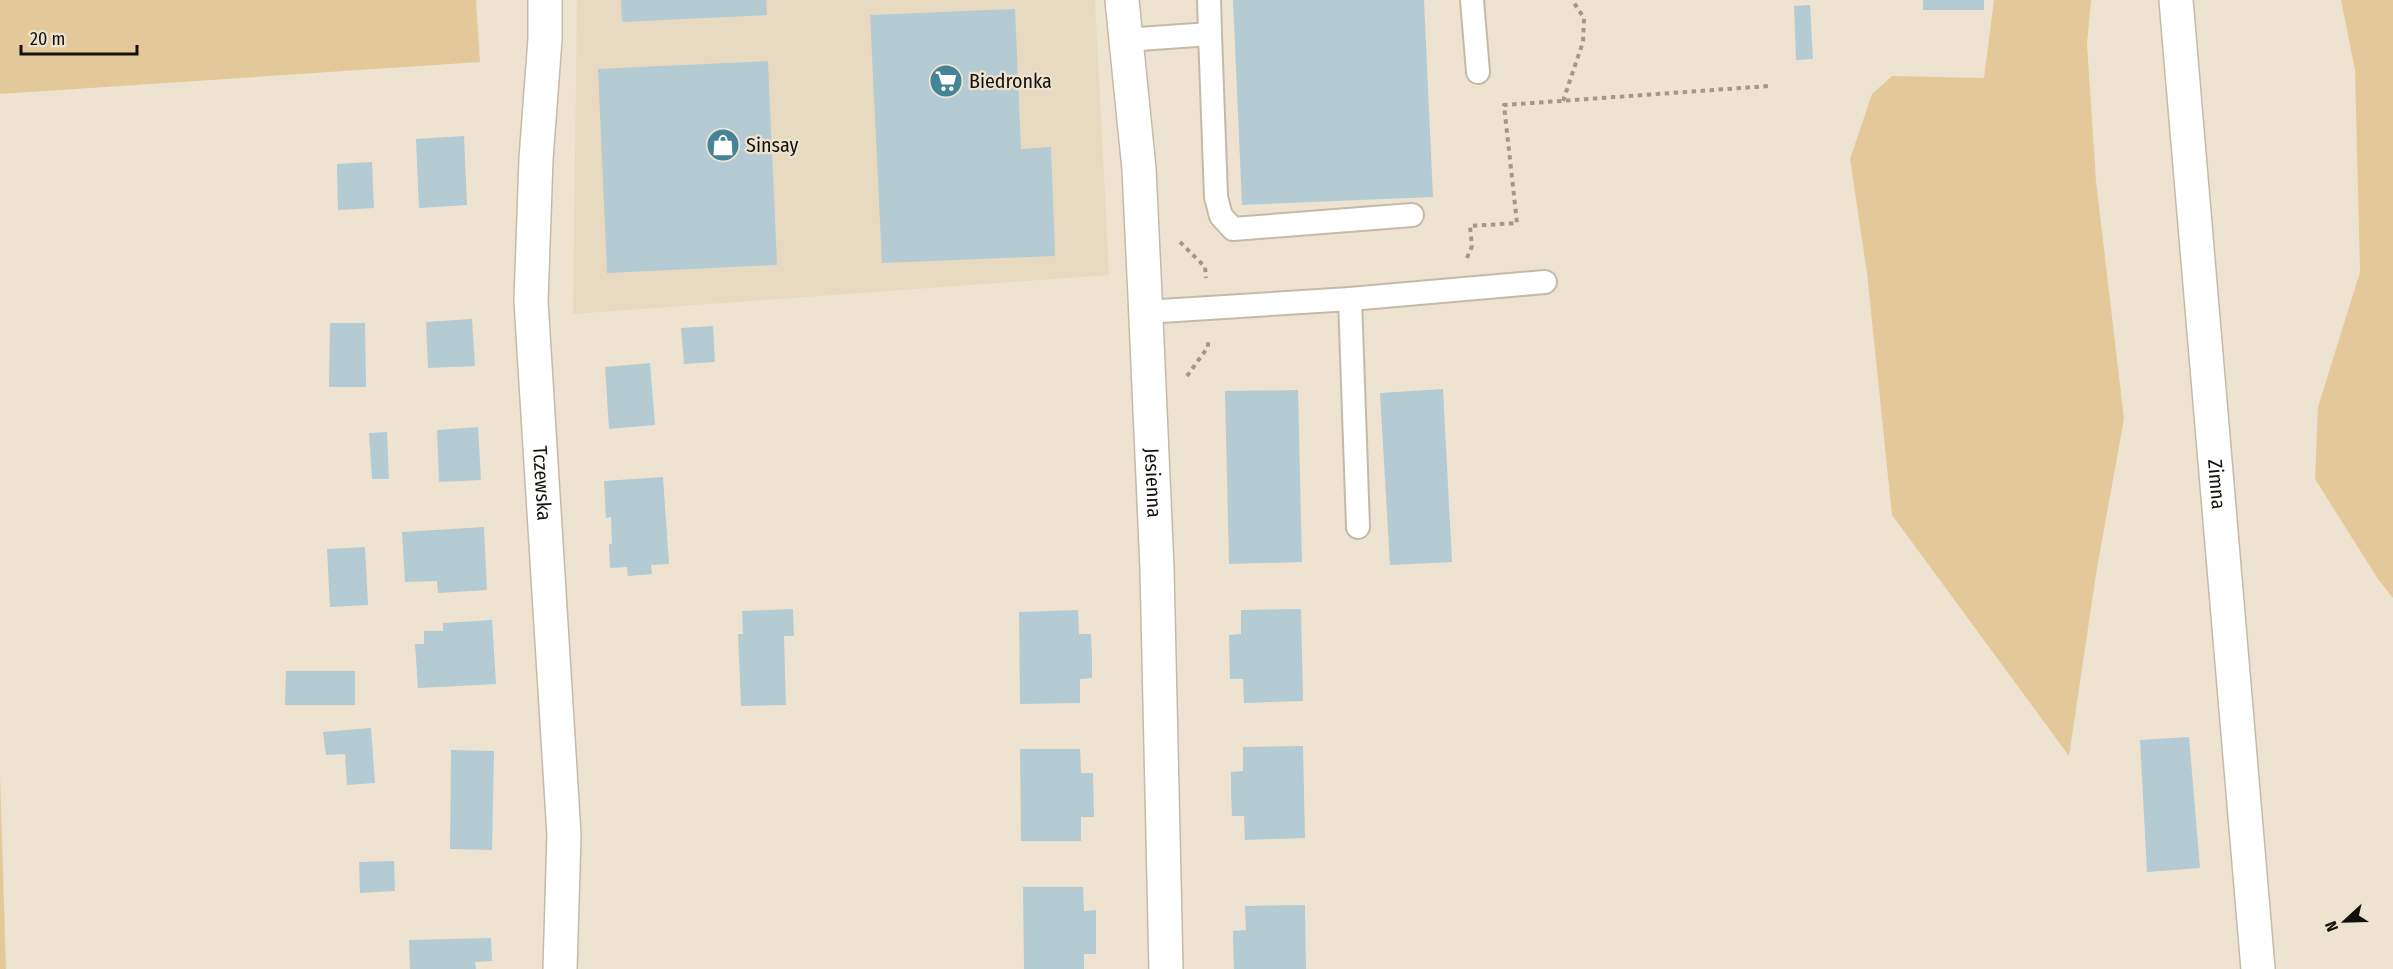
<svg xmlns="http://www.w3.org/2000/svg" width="2393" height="969" font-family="'Fira Sans Condensed',sans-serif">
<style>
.built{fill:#e8dac0}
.green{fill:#e3c99a}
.building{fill:#b4cbd3}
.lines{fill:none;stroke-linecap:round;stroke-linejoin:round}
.service-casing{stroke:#c4baa8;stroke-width:26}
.minor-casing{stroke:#c4baa8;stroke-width:36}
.path{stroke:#a1988a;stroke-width:4;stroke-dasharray:4.5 4.5;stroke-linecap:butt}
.service{stroke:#fff;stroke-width:22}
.minor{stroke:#fff;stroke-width:33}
.labels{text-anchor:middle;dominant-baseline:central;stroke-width:4.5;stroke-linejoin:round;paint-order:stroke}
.poi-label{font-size:20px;fill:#14100a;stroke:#eee3d1;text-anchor:start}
.street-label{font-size:20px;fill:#14100a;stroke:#eee3d1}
</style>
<rect width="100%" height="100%" fill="#eee3d1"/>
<!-- built -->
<path class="built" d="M577 0H1095L1109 275 573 314Z"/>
<!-- green -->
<g class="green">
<path d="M0 0H476L480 62 0 94Z"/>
<path d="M1994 0H2091L2087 44 2096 181 2124 419 2097 568 2069 756 1892 515 1867 273 1850 159 1872 94 1892 76 1984 78Z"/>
<path d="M2341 0H2393V598L2378 579 2315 479 2318 407 2360 272 2355 70Z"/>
<path d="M0 774 6 969H0Z"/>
</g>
<!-- building -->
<g class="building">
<path d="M621 0H766L767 15 622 22Z"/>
<path d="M1233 0H1424L1433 197 1242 205Z"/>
<rect x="1923" y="0" width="61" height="10"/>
<path d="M1810 5 1813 59 1796 60 1794 6Z"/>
<path d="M1015 9 1021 149 1051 147 1055 256 882 263 870 15Z"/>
<path d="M768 61 777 265 607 273 598 69Z"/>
<path d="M464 136 467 205 419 208 416 139Z"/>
<path d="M372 162 374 208 338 210 337 164Z"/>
<path d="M472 319 475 366 428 368 426 322Z"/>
<path d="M330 323H365L366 387H329Z"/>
<path d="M713 326 715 362 684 364 681 328Z"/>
<path d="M650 363 655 425 609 429 605 367Z"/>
<path d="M1443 389 1452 562 1390 565 1380 393Z"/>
<path d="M1298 390 1302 562 1229 564 1225 391Z"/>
<path d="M478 427 481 480 439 482 437 430Z"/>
<path d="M387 432 389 479H372L369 433Z"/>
<path d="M663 477 669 564 651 565 652 574 628 576 627 567 610 568 609 544H612L611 517 606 518 604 481Z"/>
<path d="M484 527 487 590 438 593 437 581 405 582 402 532Z"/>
<path d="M365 547 368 605 330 607 327 549Z"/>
<path d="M793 609 794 636H784L786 705 741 706 738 634H743L742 611Z"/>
<path d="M1301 609 1303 701 1244 703 1243 679H1230L1229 635 1241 634V610Z"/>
<path d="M1078 610 1079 634H1091L1092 657V678L1080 679V703L1020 704 1019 612Z"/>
<path d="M492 620 496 684 418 688 415 644H424V631H443V623Z"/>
<path d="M286 671H355V705H285Z"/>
<path d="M371 728 375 783 347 785 345 754 326 755 323 732Z"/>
<path d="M2189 737 2200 868 2147 872 2140 740Z"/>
<path d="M1303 746 1305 838 1245 840 1244 816H1232L1231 793V772L1243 771V747Z"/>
<path d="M1020 749H1080L1081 773H1093L1094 817H1081V841H1021Z"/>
<path d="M451 750 494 751 492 850 450 849Z"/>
<path d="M394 861 395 891 360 893 359 862Z"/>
<path d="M1023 887H1083L1084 911 1096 910V954H1084V969H1024Z"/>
<path d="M1305 905 1306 969H1234L1233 931 1246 930 1245 906Z"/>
<path d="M491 938 492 961 475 962 476 969H410L409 940Z"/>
</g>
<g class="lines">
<!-- service casing -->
<g class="service-casing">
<g id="service">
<path d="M1472 0 1478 72"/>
<path d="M1210 34 1216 197 1221 216 1233 229 1412 215"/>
<path d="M1125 40 1210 34 1209 0"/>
<path d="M1350 299 1545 282"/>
<path d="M1145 312 1350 299 1358 527"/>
</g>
</g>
<!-- minor casing -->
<g class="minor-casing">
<g id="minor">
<path id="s1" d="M545 0V39L536 159 531 301 564 835 560 969"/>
<path id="s2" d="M1122 0 1139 169 1145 296 1157 569 1166 969"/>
<path id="s3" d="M2176 0 2258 969"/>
</g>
</g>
<!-- path -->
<g class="path">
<path d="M1563 101 1583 42 1584 18 1572 0"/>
<path d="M1180 242 1205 267 1206 278"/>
<path d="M1467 258 1472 246 1470 226 1517 223 1504 105 1769 86"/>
<path d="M1187 376 1208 347V340"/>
</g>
<!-- service -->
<use href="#service" class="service"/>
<!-- minor -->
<use href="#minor" class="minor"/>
</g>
<!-- icons -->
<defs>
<g id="supermarket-disc" transform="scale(1.725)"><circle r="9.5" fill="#448498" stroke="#eee3d1"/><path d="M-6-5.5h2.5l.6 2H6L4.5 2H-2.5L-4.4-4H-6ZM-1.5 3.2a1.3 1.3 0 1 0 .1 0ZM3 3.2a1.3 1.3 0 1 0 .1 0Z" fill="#fff"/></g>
<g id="shop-disc" transform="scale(1.725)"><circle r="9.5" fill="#448498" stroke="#eee3d1"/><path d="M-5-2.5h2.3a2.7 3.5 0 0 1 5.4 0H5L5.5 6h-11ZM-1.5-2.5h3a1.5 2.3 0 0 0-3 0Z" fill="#fff"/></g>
</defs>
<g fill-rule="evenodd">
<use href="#supermarket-disc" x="946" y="81"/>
<use href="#shop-disc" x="723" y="145"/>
</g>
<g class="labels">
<!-- poi labels -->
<g class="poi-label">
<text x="969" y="81">Biedronka</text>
<text x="746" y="145">Sinsay</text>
</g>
<!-- street labels -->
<g class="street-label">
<text stroke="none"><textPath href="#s1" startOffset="484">Tczewska</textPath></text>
<text stroke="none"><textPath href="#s2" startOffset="484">Jesienna</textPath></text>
<text stroke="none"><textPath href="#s3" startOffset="486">Zimna</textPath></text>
</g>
</g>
<!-- north arrow -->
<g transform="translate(2345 921) rotate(248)" stroke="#eee3d1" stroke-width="4.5" paint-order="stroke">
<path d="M0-4.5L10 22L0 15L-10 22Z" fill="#14100a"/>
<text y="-9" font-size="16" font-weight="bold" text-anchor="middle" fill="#14100a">N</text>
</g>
<!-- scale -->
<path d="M21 45v9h116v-9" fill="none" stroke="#14100a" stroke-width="3"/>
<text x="30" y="45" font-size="18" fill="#14100a" stroke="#eee3d1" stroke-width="4.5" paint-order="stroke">20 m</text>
</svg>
